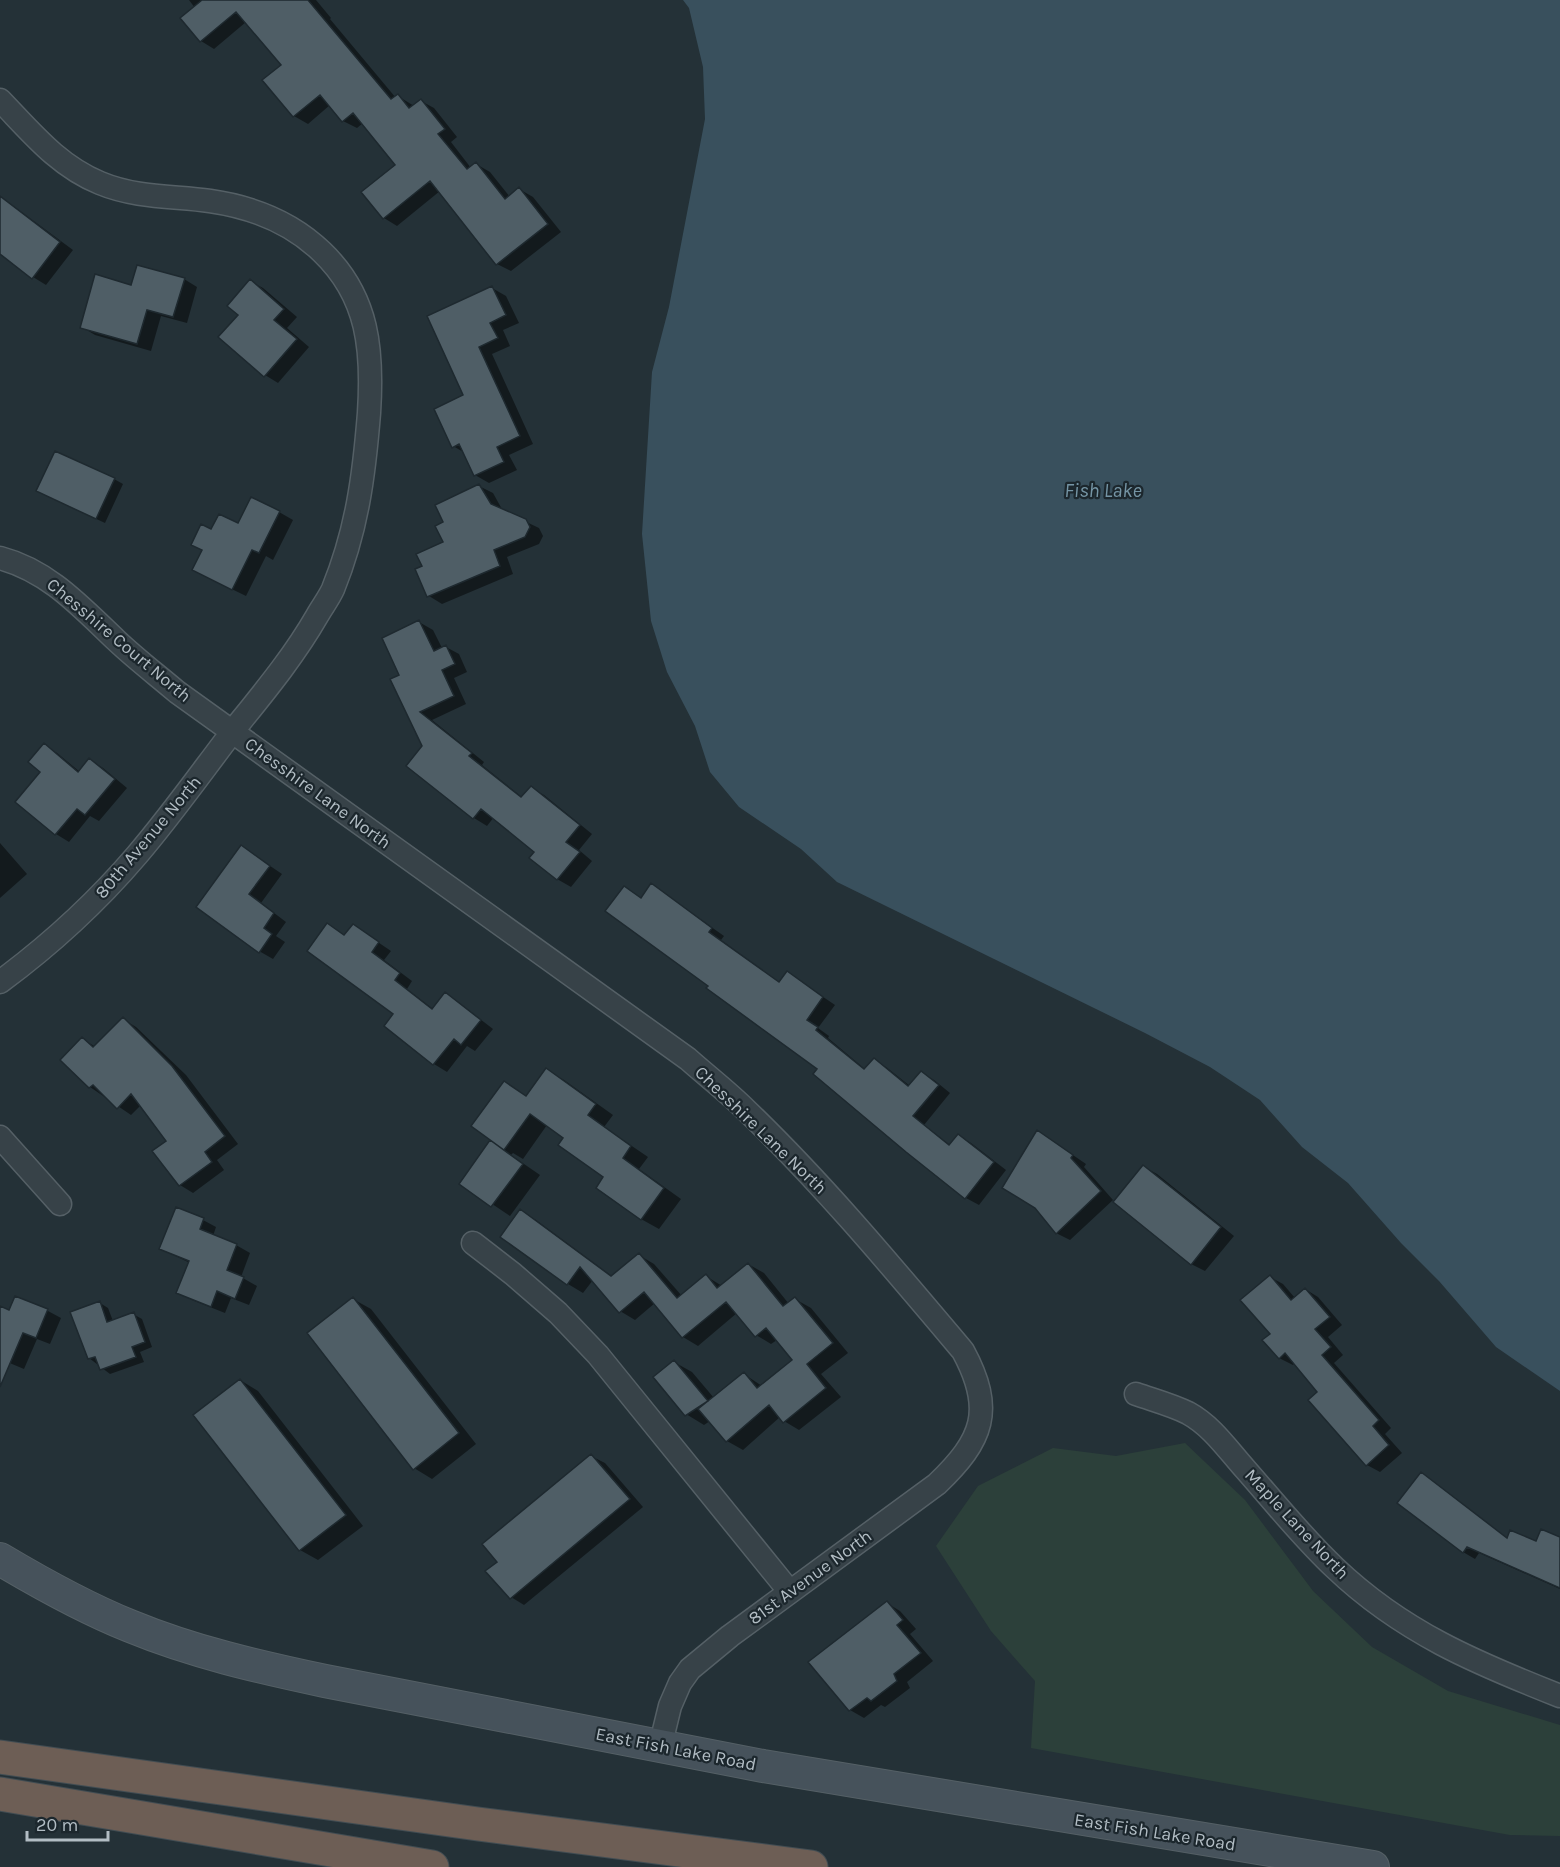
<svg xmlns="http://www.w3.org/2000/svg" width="1560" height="1867" font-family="Karla,sans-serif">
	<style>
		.green { fill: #2c403a }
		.water { fill: #39505d }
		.shadow { fill: #0007 }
		.building { fill: #4f5e66; stroke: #1e292f; stroke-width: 1.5 }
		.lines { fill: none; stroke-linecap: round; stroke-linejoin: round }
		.street-casing { stroke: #556066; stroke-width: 25 }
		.secondary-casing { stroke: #556066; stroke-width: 34 }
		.highway-casing { stroke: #424d53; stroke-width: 35 }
		.street { stroke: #374248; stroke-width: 22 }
		.secondary { stroke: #46525b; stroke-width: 32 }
		.highway { stroke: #6d5e55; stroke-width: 33 }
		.labels { text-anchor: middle; stroke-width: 4.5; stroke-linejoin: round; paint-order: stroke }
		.street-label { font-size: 18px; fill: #b2bdc4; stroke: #1c272d }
		.water-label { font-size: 20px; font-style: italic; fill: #7595a5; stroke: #1c272d }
	</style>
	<rect width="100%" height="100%" fill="#243137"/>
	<path class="green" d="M1185,1443L1245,1500L1313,1591L1372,1647L1448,1691L1560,1725V1836L1510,1835L1031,1748L1035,1681L991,1631L936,1546L978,1486L1053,1448L1116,1456Z"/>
	<path class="water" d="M683,0H1560V1391L1496,1347L1439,1281L1401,1243L1348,1183L1302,1147L1260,1100L1210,1067L1145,1033L837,882L801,849L739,807L710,772L695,726L667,672L651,621L642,534L652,372L669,307L705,119L703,67L689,8Z"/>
	<path class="shadow" d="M189,0H316L331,18L330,19L396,98L398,96L414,106L421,101L434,108L457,137L451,142L471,168L476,164L490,172L510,197L519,189L533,197L561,232L511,271L497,264L440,191L397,226L384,218L397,165L363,123L357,128L343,121L330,105L308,124L294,116L264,80L283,65L246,22L214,49L201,41L182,19L195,8Z
		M0,197L12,205L73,250L46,285L33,277L0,252Z
		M184,279L197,287L187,323L161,316L151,351L95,335L82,327L132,287Z
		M250,281L263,288L297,317L287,328L309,347L278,383L265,375L240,315Z
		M492,288L506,296L519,323L503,330L510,346L492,354L533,444L509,455L517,470L489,483L475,475L465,453L453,446Z
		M114,479L123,484L105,523L47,496Z
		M479,486L493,493L503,511L539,528L543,536L539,544L507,557L513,574L442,604L429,596L424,567L445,543V523Z
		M279,512L293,520L273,560L266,556L246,596L207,577L212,531Z
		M419,622L433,630L442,648L446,647L459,654L467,672L454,678L466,704L432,720L484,762L482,765L523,798L531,788L544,795L592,834L579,850L592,861L571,887L557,879L536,852L494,817L487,826L474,818L424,746L401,676Z
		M44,745L57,753L80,772L90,760L103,768L127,788L99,821L90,816L69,842L56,834L17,802L43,771Z
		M0,843L27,874L0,898Z
		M242,847L282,874L261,903L286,922L276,936L285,942L273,959L259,951L198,907Z
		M652,885L724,936L721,940L780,983L788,973L835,1005L818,1028L829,1036L828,1038L866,1070L874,1060L886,1067L910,1086L921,1072L934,1080L950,1093L924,1125L950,1145L958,1136L971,1143L1006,1170L979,1205L966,1198L815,1074L820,1068L710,986L642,899Z
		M328,925L346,936L354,926L391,951L384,960L412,981L407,989L433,1009L445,994L458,1002L493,1029L475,1051L467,1046L447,1072L434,1064L386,1026L395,1014Z
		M123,1019L136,1027L186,1075L238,1144L217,1160L224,1170L193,1193L180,1185L168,1141L141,1105L131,1115L90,1087L82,1039L96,1047Z
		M546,1070L564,1080L613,1115L604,1127L648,1157L639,1169L681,1199L659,1229L641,1219L605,1177L565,1137L547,1125L523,1159L513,1153L511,1155L540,1175L510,1216L461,1183L501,1146L504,1083L527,1097Z
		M1051,1140L1086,1164L1084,1167L1113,1200L1070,1240L1056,1233Z
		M1144,1167L1157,1174L1234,1236L1205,1271L1191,1264Z
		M521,1211L536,1220L613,1277L639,1255L654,1264L682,1296L706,1276L722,1286L748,1264L764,1273L789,1304L795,1299L811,1308L848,1353L821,1374L841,1397L799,1430L784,1421L780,1417L743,1450L727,1441L710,1421L704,1425L686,1414L674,1362L692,1372L714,1398L744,1374L762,1386L794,1360L777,1340L771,1344L756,1335L737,1313L698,1346L683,1337L655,1303L635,1320L620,1311L593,1280L583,1293L568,1284Z
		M203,1220L216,1227L213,1236L236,1245L250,1253L241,1277L257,1286L249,1305L231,1298L225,1313L192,1300L178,1292L190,1263L161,1249Z
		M1270,1277L1283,1284L1295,1298L1305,1289L1318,1297L1342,1325L1328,1337L1343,1355L1334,1363L1391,1428L1385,1434L1402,1453L1380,1472L1367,1465L1320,1392L1295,1363L1293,1365L1279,1358L1272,1334Z
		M15,1298L48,1311L61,1318L50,1344L37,1339L24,1369L0,1359V1308L10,1312Z
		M353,1299L371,1309L476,1444L432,1479L414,1468Z
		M100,1303L108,1308L113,1321L133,1314L142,1319L152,1347L140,1352L144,1362L110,1374L89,1358Z
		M240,1380L258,1391L363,1526L318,1560L300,1550L195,1415Z
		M591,1456L605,1463L643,1507L524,1605L511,1597L499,1562Z
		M1432,1481L1508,1539L1537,1543L1560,1538V1589L1479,1553L1475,1559L1463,1552Z
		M887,1603L900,1611L916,1629L910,1634L933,1661L907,1682L910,1688L885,1707L881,1705L864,1718L850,1710L810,1662Z"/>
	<path class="building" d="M202,0H308L391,99L398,94L409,108L421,99L445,129L438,134L467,169L476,162L505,199L519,187L548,224L496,265L430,181L383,219L361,192L395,165L353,113L342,122L320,95L293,117L262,80L281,65L236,12L200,42L180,18Z
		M0,196L60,242L32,279L0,254Z
		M137,265L185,278L173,317L147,310L137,344L80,328L95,274L131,285Z
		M250,279L284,309L274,320L297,339L264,377L218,337L238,315L227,306Z
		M492,286L506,315L490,323L498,338L479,347L520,436L497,447L504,462L474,476L459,444L452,448L434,409L463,395L427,316Z
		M55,451L115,478L96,519L36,491Z
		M479,484L491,504L526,519L530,527L525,537L494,550L500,566L427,597L415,569L422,566L416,554L443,542L435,526L443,522L435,505Z
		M251,497L280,511L259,553L252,550L232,590L192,570L202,550L191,545L201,524L211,529L219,514L238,523Z
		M419,620L434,651L446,645L455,664L442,670L454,696L420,712L472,753L469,756L521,797L531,786L580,825L566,842L580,852L557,880L529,858L534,852L481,809L473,819L406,766L422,746L390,679L399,675L382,638Z
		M44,743L78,772L89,758L115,779L85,815L77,809L55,835L15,802L40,772L28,762Z
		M241,845L270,866L249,894L274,913L264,928L272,934L259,953L196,907Z
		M651,883L712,928L709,932L779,982L787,971L823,997L807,1020L818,1027L816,1030L864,1069L874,1058L908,1086L921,1071L939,1085L913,1116L949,1145L958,1134L994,1162L965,1199L906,1152L813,1074L817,1069L706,988L708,986L605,911L624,886L641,898Z
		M327,923L344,935L353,924L379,942L372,952L400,973L395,980L432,1009L445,992L481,1020L461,1045L454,1039L433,1065L384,1026L393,1014L307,951Z
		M123,1017L172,1066L225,1136L205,1152L212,1162L179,1186L152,1151L166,1141L131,1094L117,1109L93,1085L89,1088L60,1060L82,1037L93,1047Z
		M546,1068L596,1104L588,1115L631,1146L623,1158L664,1188L641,1220L596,1188L603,1177L558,1145L563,1138L530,1114L504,1150L471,1126L504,1081L526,1096Z
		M1037,1130L1073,1155L1071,1158L1101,1191L1056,1234L1035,1208L1002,1188Z
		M490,1140L523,1164L491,1207L459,1184Z
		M1143,1165L1221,1227L1191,1265L1113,1202Z
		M176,1207L204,1218L200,1229L237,1244L227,1270L244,1277L235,1299L217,1291L211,1307L176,1293L189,1261L159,1249Z
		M520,1209L611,1276L639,1253L677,1298L706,1274L717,1288L748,1263L783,1306L795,1297L833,1343L807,1364L826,1388L783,1423L769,1405L726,1442L698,1409L744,1372L757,1388L792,1360L766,1328L755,1337L726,1302L682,1338L644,1292L619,1313L580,1267L567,1285L500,1237Z
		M1270,1275L1291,1300L1305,1288L1330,1317L1315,1329L1331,1347L1322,1355L1379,1420L1373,1426L1389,1445L1366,1466L1308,1400L1317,1392L1285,1353L1279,1359L1262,1340L1270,1334L1240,1300Z
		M15,1296L48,1309L36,1338L23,1333L0,1387V1306L9,1310Z
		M353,1297L459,1433L413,1470L307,1333Z
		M100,1301L107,1322L134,1312L145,1342L132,1347L136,1357L100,1370L95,1357L88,1359L70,1312Z
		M674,1360L708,1401L685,1416L653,1377Z
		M240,1379L346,1515L299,1551L193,1415Z
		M591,1454L630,1499L510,1599L485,1571L497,1562L482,1544Z
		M1421,1472L1507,1538L1510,1530L1536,1541L1541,1529L1560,1537V1588L1467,1547L1463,1553L1397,1503Z
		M887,1601L903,1620L897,1625L921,1653L894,1674L897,1681L871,1701L867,1698L849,1711L808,1662Z"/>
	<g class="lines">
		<g class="street-casing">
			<path id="street" d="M0,100C31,132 58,166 100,183C136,198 173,196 210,201C252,207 291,222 322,252C369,297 373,351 369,413C364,476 357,530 333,589C329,598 322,607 317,616C294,656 265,691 236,727C203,770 172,814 137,855C96,903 50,945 0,982
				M0,558C49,571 81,607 117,641C136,659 157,675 177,692L688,1059C707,1076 728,1092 746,1110C824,1185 893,1268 963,1351C995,1410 983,1440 937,1484L730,1636L690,1669L680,1683L670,1706L660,1747
				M0,1137L60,1204
				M473,1243L513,1274L558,1313L598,1355L790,1592
				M1136,1394C1153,1400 1172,1405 1188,1413C1212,1426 1228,1450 1246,1470C1275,1503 1303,1538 1335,1568C1402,1632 1476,1663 1560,1696"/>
		</g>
		<g class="secondary-casing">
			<path id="secondary" d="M0,1559C42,1584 85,1608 130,1626C193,1652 259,1667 325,1681L763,1766L1373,1867"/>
		</g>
		<g class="highway-casing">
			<path id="highway" d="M0,1757L478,1824L811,1867
				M0,1794L432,1867"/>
		</g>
		<use href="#street" class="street"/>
		<use href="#secondary" class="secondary"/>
		<use href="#highway" class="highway"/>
	</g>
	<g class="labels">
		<g class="street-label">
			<text transform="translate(119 640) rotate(40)" y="6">Chesshire Court North</text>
			<text transform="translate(318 793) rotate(36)" y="6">Chesshire Lane North</text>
			<text transform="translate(148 837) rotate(-50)" y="6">80th Avenue North</text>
			<text transform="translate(761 1130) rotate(44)" y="6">Chesshire Lane North</text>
			<text transform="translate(1297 1524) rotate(47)" y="6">Maple Lane North</text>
			<text transform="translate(810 1577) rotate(-36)" y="6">81st Avenue North</text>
			<text transform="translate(676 1749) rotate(11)" y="6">East Fish Lake Road</text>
			<text transform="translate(1155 1832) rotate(9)" y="6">East Fish Lake Road</text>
		</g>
		<g class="water-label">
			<text x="1103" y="497">Fish Lake</text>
		</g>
	</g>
	<path d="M27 1831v9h81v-9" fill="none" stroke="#b2bdc4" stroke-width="3"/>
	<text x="36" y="1831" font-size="18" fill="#b2bdc4" stroke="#1c272d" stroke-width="4.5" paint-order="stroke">20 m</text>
</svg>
